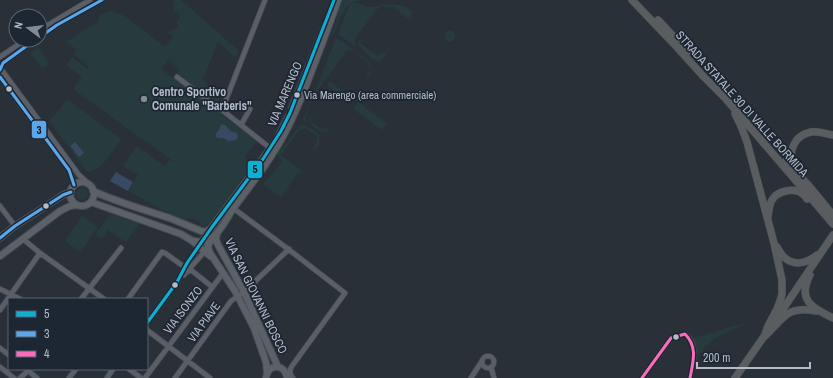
<svg xmlns="http://www.w3.org/2000/svg" width="833" height="378" font-family="'Archivo Narrow',sans-serif">
	<style>
		.green { fill: #273a3e }
		.water { fill: #384963 }
		.lines { fill: none; stroke-linecap: round; stroke-linejoin: round }
		.minor-casing { stroke: #484c53; stroke-width: 6 }
		.major-casing { stroke: #484c55; stroke-width: 8 }
		.highway-casing { stroke: #474c53; stroke-width: 8 }
		.minor { stroke: #5a5e66; stroke-width: 4.5 }
		.major { stroke: #5c6168; stroke-width: 6 }
		.highway { stroke: #5a5d60; stroke-width: 7 }
		.bus-1-casing { stroke: #1d2633; stroke-width: 6 }
		.bus-2-casing { stroke: #1d2633; stroke-width: 6 }
		.bus-3-casing { stroke: #1d2633; stroke-width: 6 }
		.bus-1 { stroke: #0dafd3; stroke-width: 3 }
		.bus-2 { stroke: #5aa8eb; stroke-width: 3 }
		.bus-3 { stroke: #fb6dba; stroke-width: 3 }
		.bus-dot { fill: #b4bcc9; stroke: #1d2633; stroke-width: 1.5 }
		.poi-dot { fill: #848b96; stroke: #1d2633; stroke-width: 1.5 }
		.labels { text-anchor: middle; stroke-width: 3.5; stroke-linejoin: round; paint-order: stroke }
		.bus-label { font-size: 11px; fill: #b4bcc9; stroke: #1d2633; text-anchor: start }
		.poi-label { font-size: 12px; font-weight: bold; fill: #b4bcc9; stroke: #1d2633; text-anchor: start }
		.street-label { font-size: 12px; fill: #b4bcc9; stroke: #1d2633 }
		.line-badge { stroke: #1d2633; stroke-width: 1.5 }
		.pale-badge-label { font-size: 11px; text-anchor: middle; font-weight: bold; fill: #111 }
	</style>
	<rect width="100%" height="100%" fill="#2a3038"/>
	<path class="green" d="M174,0H181L239,51L236,58L218,42L203,79L220,99L218,105L177,72L179,69L168,60L161,69L257,141L245,156L250,169L209,223L205,226L199,225L200,221L189,218L183,221L128,191L138,175L123,166L137,146L164,166L170,160L174,163L178,157L174,162L73,89L82,77L66,65L72,57L88,69L89,67L73,54L76,49L66,42L94,24L97,25C99,14 100,15 111,11L123,15L165,47L173,37L167,32L179,27L176,20L180,19L178,12L175,13L173,5L175,1Z
		M340,0H359L360,1C344,0 339,23 334,34L331,36L337,19L338,6Z
		M354,2C360,2 363,7 369,7C373,7 377,6 381,5C389,4 409,4 413,13L411,16L412,17L410,20L392,6L390,8L384,6L379,7L356,37L355,41V46L338,34L349,6Z
		M444.5 36a5.5 5.5 0 1 1 11 0a5.5 5.5 0 1 1-11 0Z
		M337,38L369,61C371,67 372,73 368,77L366,76L370,70L369,66L367,65L369,63L352,50L350,52L347,50L324,82L320,79L335,40Z
		M361,39L362,40L360,43L378,56L380,54L385,53L389,48H390L382,60L380,61C371,61 370,56 364,50C362,48 359,47 358,43Z
		M38,47L50,64L42,69L30,53Z
		M320,80L323,83C317,91 305,112 306,122L303,120Z
		M330,81L352,98L349,102L327,86Z
		M67,99L121,139C112,152 104,169 87,172L49,121L61,108V107Z
		M358,102L387,124L382,130L353,109Z
		M309,117L311,119L310,121L323,130L324,128L329,129L333,123H334L328,131C326,132 324,133 322,132C319,132 309,123 309,121C308,120 309,118 309,117Z
		M301,124C305,125 317,131 319,135C319,136 320,142 320,142L315,151L313,149L317,141L316,140L318,137L305,128L302,130L301,129L299,130L281,155L304,172L302,174L299,172L281,197L263,184L283,161L278,157V153Z
		M76 194a6 6 0 1 1 12 0a6 6 0 1 1-12 0Z
		M110,214L140,224L126,242L108,230L102,239L95,235Z
		M82,216L98,227L80,252L65,241Z
		M748,322C726,335 710,335 697,360H695L690,335H692L693,338Z"/>
	<path class="water" d="M222,124L226,126L230,131L237,133L238,137L236,140L228,141L224,138H219L216,137V133L219,130L220,127Z
		M75,142L84,153L79,157L71,147V145Z
		M116,172L133,182L128,191L110,181Z"/>
	<g class="lines">
		<g class="minor-casing">
			<path id="minor" d="M40,30L78,7L90,0
				M40,37L57,25L102,0
				M0,57L25,40
				M2,64L35,40
				M1,69L79,175L90,185
				M0,77L69,170L73,180L74,185
				M177,77L219,109L222,110L270,148
				M222,110L265,0
				M241,125L250,109
				M0,206L15,226
				M233,208L288,249L345,293L292,366C289,370 289,374 293,378
				M23,239L40,253L104,299
				M187,272L191,270L211,286L214,285
				M184,275L205,251L216,236
				M0,289L20,299
				M81,299L121,248
				M128,299L162,252L165,253L183,266H185L186,265
				M0,310L40,253
				M147,323L177,282L187,263L199,246
				M147,330L210,378
				M0,348L9,355
				M482 362a6 6 0 1 1 12 0a6 6 0 1 1-12 0Z
				M0,367L14,378
				M491,367L494,378
				M26,369L37,378
				M129,369L141,378
				M20,378L29,370
				M69,378L76,369
				M107,378L113,369
				M145,378L223,273
				M175,378L231,301L244,292L289,249
				M471,378L482,361
				M642,378L671,338L685,334C699,344 693,363 690,378"/>
		</g>
		<g class="major-casing">
			<path id="major" d="M292,108L324,28
				M70 194a12 12 0 1 1 24 0a12 12 0 1 1-24 0Z
				M93,191C119,203 146,210 172,219C182,223 191,227 201,231L206,232L211,228
				M91,202L181,234L191,240L210,256
				M217,234L216,239L218,245L244,292L278,367
				M0,238L15,226L63,195L71,192
				M208,238V247L210,253L235,291L254,328L266,362L267,372
				M191,240C215,249 224,221 235,206C253,182 272,158 286,131C294,116 300,101 306,86C317,57 328,29 338,0
				M199,246L212,227L276,141L288,117
				M0,256L60,211L70,206L77,205
				M266,378C268,363 285,363 287,378"/>
		</g>
		<g class="highway-casing">
			<path id="highway" d="M632,0L675,45L703,76L725,98L833,224
				M658,20L688,52
				M735,114L741,126L747,142L774,243L782,280V294L780,301L777,309L768,326L764,337
				M786,161L810,187L833,215
				M794,167C787,153 794,135 811,132C818,131 826,134 833,135
				M768,216C769,211 769,205 772,200C777,191 794,187 803,194C804,195 806,197 807,199
				M777,247C778,249 780,252 782,255C792,267 806,264 817,255
				M810,275C797,300 812,308 833,318
				M777,318L833,235
				M765,336C785,317 786,306 816,311
				M735,378L765,335"/>
		</g>
		<use href="#minor" class="minor"/>
		<use href="#major" class="major"/>
		<use href="#highway" class="highway"/>
		<g class="bus-1-casing">
			<path id="bus-1" d="M147,323L177,282L187,263L212,227L263,159L281,131L290,113L334,0"/>
		</g>
		<g class="bus-2-casing">
			<path id="bus-2" d="M40,37L57,25L102,0
				M0,70L3,63L35,40
				M0,77L69,170L74,185
				M0,238L15,226L63,195L71,192"/>
		</g>
		<g class="bus-3-casing">
			<path id="bus-3" d="M642,378L671,338L685,334C698,347 693,362 690,378"/>
		</g>
		<use href="#bus-1" class="bus-1"/>
		<use href="#bus-2" class="bus-2"/>
		<use href="#bus-3" class="bus-3"/>
	</g>
	<g class="bus-dot">
		<circle cx="9" cy="89" r="3.5"/>
		<circle cx="297" cy="95" r="3.5"/>
		<circle cx="46" cy="206" r="3.5"/>
		<circle cx="175" cy="285" r="3.5"/>
		<circle cx="676" cy="337" r="3.5"/>
	</g>
	<circle class="poi-dot" cx="144" cy="99" r="4"/>
	<g class="labels">
		<g class="bus-label">
			<text x="304" y="99">Via Marengo (area commerciale)</text>
		</g>
		<g class="poi-label">
			<text x="152" y="96">Centro Sportivo<tspan x="152" dy="14">Comunale "Barberis"</tspan></text>
		</g>
		<g class="street-label">
			<text transform="translate(285 94) rotate(-67)" y="4">VIA MARENGO</text>
			<text transform="translate(742 104) rotate(48)" y="4">STRADA STATALE 30 DI VALLE BORMIDA</text>
			<text transform="translate(256 296) rotate(64)" y="4">VIA SAN GIOVANNI BOSCO</text>
			<text transform="translate(183 310) rotate(-53)" y="4">VIA ISONZO</text>
			<text transform="translate(204 322) rotate(-54)" y="4">VIA PIAVE</text>
		</g>
	</g>
	<g class="line-badge">
		<rect x="31" y="120" width="16" height="19" rx="4" fill="#5aa8eb"/>
		<rect x="247" y="160" width="16" height="19" rx="4" fill="#0dafd3"/>
	</g>
	<g class="pale-badge-label">
		<text x="39" y="134">3</text>
		<text x="255" y="173">5</text>
	</g>
	<rect x="8" y="298" width="140" height="72" fill="#1d2633" stroke="#59626f"/>
	<rect x="16" y="311" width="20" height="6" fill="#0dafd3" stroke="#59626f"/>
	<text x="44" y="318" font-size="12" fill="#b4bcc9">5</text>
	<rect x="16" y="331" width="20" height="6" fill="#5aa8eb" stroke="#59626f"/>
	<text x="44" y="338" font-size="12" fill="#b4bcc9">3</text>
	<rect x="16" y="351" width="20" height="6" fill="#fb6dba" stroke="#59626f"/>
	<text x="44" y="358" font-size="12" fill="#b4bcc9">4</text>
	<g transform="translate(28 28) rotate(285)"><circle r="19" fill="#1d2633" stroke="#59626f"/>
	<path d="M0-3L7 15L0 10L-7 15Z" fill="#848b96"/>
	<text y="-6" font-size="11" font-weight="bold" text-anchor="middle" fill="#b4bcc9">N</text>
	</g>
	<path d="M697 362v6h113v-6" fill="none" stroke="#b4bcc9" stroke-width="2"/>
	<text x="703" y="362" font-size="12" fill="#b4bcc9" stroke="#1d2633" stroke-width="3" paint-order="stroke">200 m</text>
</svg>
